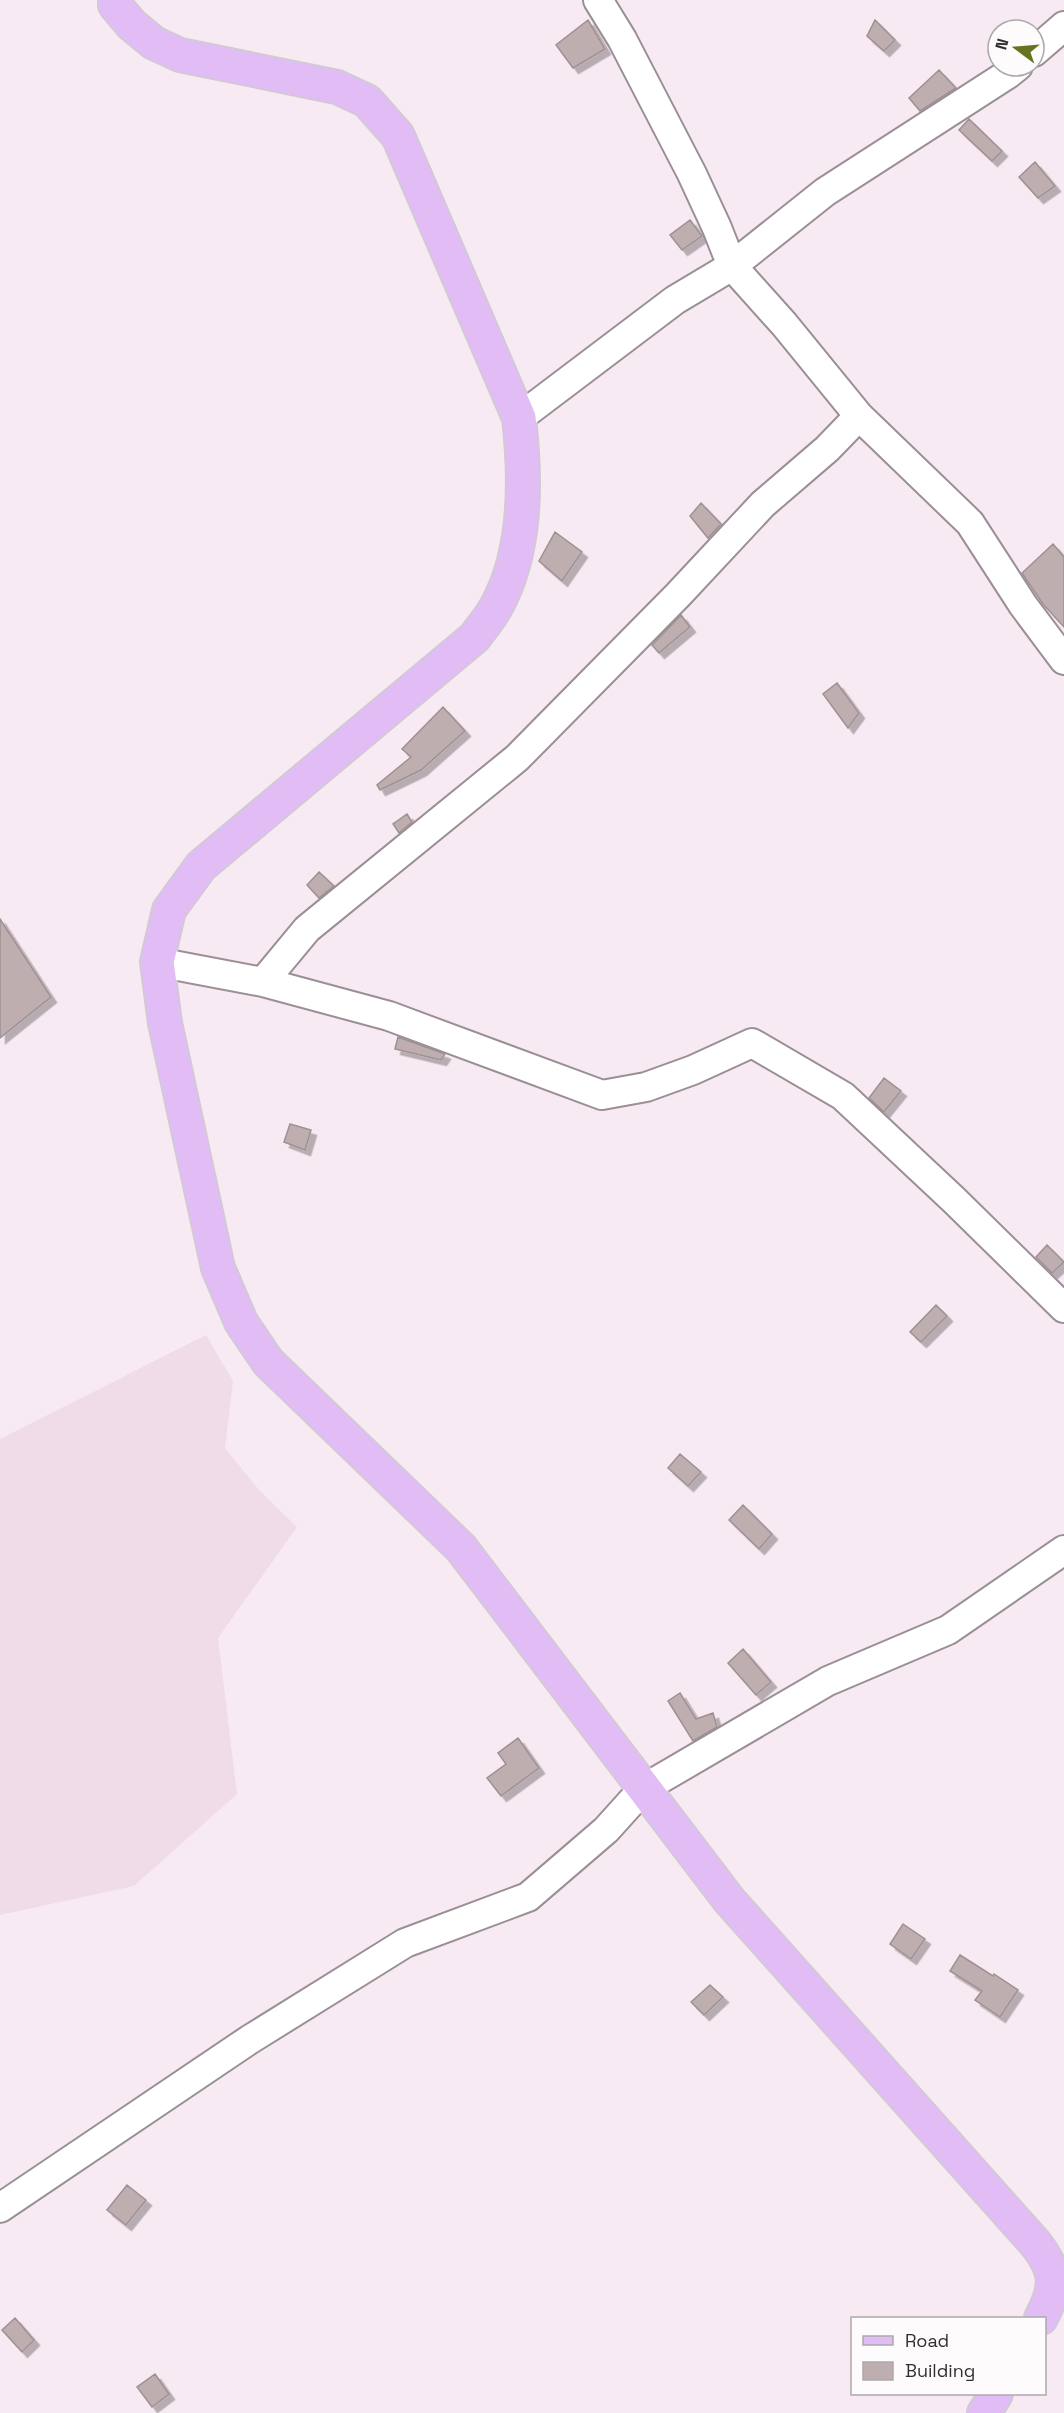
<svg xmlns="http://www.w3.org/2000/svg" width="1064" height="2413" font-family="'Space Grotesk',sans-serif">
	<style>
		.built { fill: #f0dce8 }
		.building { fill: #beaeb0; stroke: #9f9092; stroke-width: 1.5; filter: url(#shadow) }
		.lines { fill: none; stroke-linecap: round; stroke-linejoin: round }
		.minor-casing { stroke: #9b8f96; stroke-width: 32 }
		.major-casing { stroke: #cecdce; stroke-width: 36 }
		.minor { stroke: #fff; stroke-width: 28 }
		.major { stroke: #e1bcf5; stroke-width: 33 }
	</style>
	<defs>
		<filter id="shadow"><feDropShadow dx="5.5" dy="5.5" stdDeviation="0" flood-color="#0004"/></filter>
	</defs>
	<rect width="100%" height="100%" fill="#f8eaf2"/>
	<path class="built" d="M206,1335L233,1381L225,1448L259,1490L297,1527L218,1638L237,1794L134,1886L0,1915V1439Z"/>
	<path class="building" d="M588,20L605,49L573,68L556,45Z
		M875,20L895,40L884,51L867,36Z
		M939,70L956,88L920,111L909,98Z
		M969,119L1002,151L992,161L959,130Z
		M1035,162L1055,186L1038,198L1019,177Z
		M690,220L702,236L682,250L670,235Z
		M701,503L721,524L708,538L690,516Z
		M555,532L582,552L562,581L539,561Z
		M1053,544L1064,557V627L1043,604L1022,573Z
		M681,615L690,627L659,653L652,645Z
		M837,683L859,713L848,728L823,694Z
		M443,707L465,731L421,770L380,790L377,785L411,757L402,749Z
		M407,814L412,822L399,833L393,824Z
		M319,872L334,886L319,898L307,885Z
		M0,919L51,997L0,1038Z
		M398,1037L445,1054L441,1060L395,1049Z
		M884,1078L901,1091L884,1112L869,1098Z
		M290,1124L311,1130L305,1150L284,1142Z
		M1047,1245L1064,1262L1052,1273L1036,1257Z
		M936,1305L947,1316L921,1342L910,1332Z
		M680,1454L701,1472L688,1486L668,1468Z
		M743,1505L772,1534L759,1549L729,1520Z
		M743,1649L771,1682L756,1695L728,1663Z
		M680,1693L696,1719L713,1713L717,1727L693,1741L668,1701Z
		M518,1738L539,1768L501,1796L487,1778L506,1764L498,1753Z
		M903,1924L925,1939L911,1959L890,1944Z
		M960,1955L993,1976L994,1974L1018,1990L1000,2017L975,2000L982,1991L950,1971Z
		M710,1985L723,1997L704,2015L691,2002Z
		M127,2185L146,2200L126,2225L107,2210Z
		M15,2318L34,2340L22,2352L2,2330Z
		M155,2374L169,2394L152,2407L137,2387Z"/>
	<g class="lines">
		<g class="minor-casing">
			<path id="minor" d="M598,0L622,39L692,174L717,228L732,266L784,324L859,416L970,523L1023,605L1064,660
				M1034,52L1064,26
				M519,418L675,300L732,266L825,192L1008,74L1018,66
				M157,962L263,982L389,1016L602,1095L646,1087L693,1070L752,1043L843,1096L954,1200L1064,1308
				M263,982L307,929L517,758L678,595L763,504L827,449L859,416
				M0,2208L249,2040L405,1943L528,1897L606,1830L643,1789L828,1681L948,1630L1064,1550"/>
		</g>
		<g class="major-casing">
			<path id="major" d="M115,0V5L132,25L154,43L180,55L337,87L367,101L398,136L519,418C526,479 527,552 496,607C490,618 482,627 475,637L201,866L169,910L157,962L165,1023L218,1268L241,1322L268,1362L461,1548L729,1900L1035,2243C1057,2271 1058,2286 1041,2318
				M984,2413L996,2394"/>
		</g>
		<use href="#minor" class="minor"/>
		<use href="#major" class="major"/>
	</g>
	<rect x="851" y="2317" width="195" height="78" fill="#fefbfd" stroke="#aca9ab" stroke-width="1.5"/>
	<rect x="863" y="2336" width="30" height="9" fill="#e1bcf5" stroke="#aca9ab" stroke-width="1.5"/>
	<text x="905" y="2347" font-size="18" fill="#322d31">Road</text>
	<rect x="863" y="2362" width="30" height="18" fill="#beaeb0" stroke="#aca9ab" stroke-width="1.5"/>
	<text x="905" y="2377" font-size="18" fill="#322d31">Building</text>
	<g transform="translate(1016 48) rotate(286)"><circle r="28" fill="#fefbfd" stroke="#aca9ab" stroke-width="1.5"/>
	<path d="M0-4.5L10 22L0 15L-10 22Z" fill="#647421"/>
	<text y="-9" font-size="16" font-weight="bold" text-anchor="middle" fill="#322d31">N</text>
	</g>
</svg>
